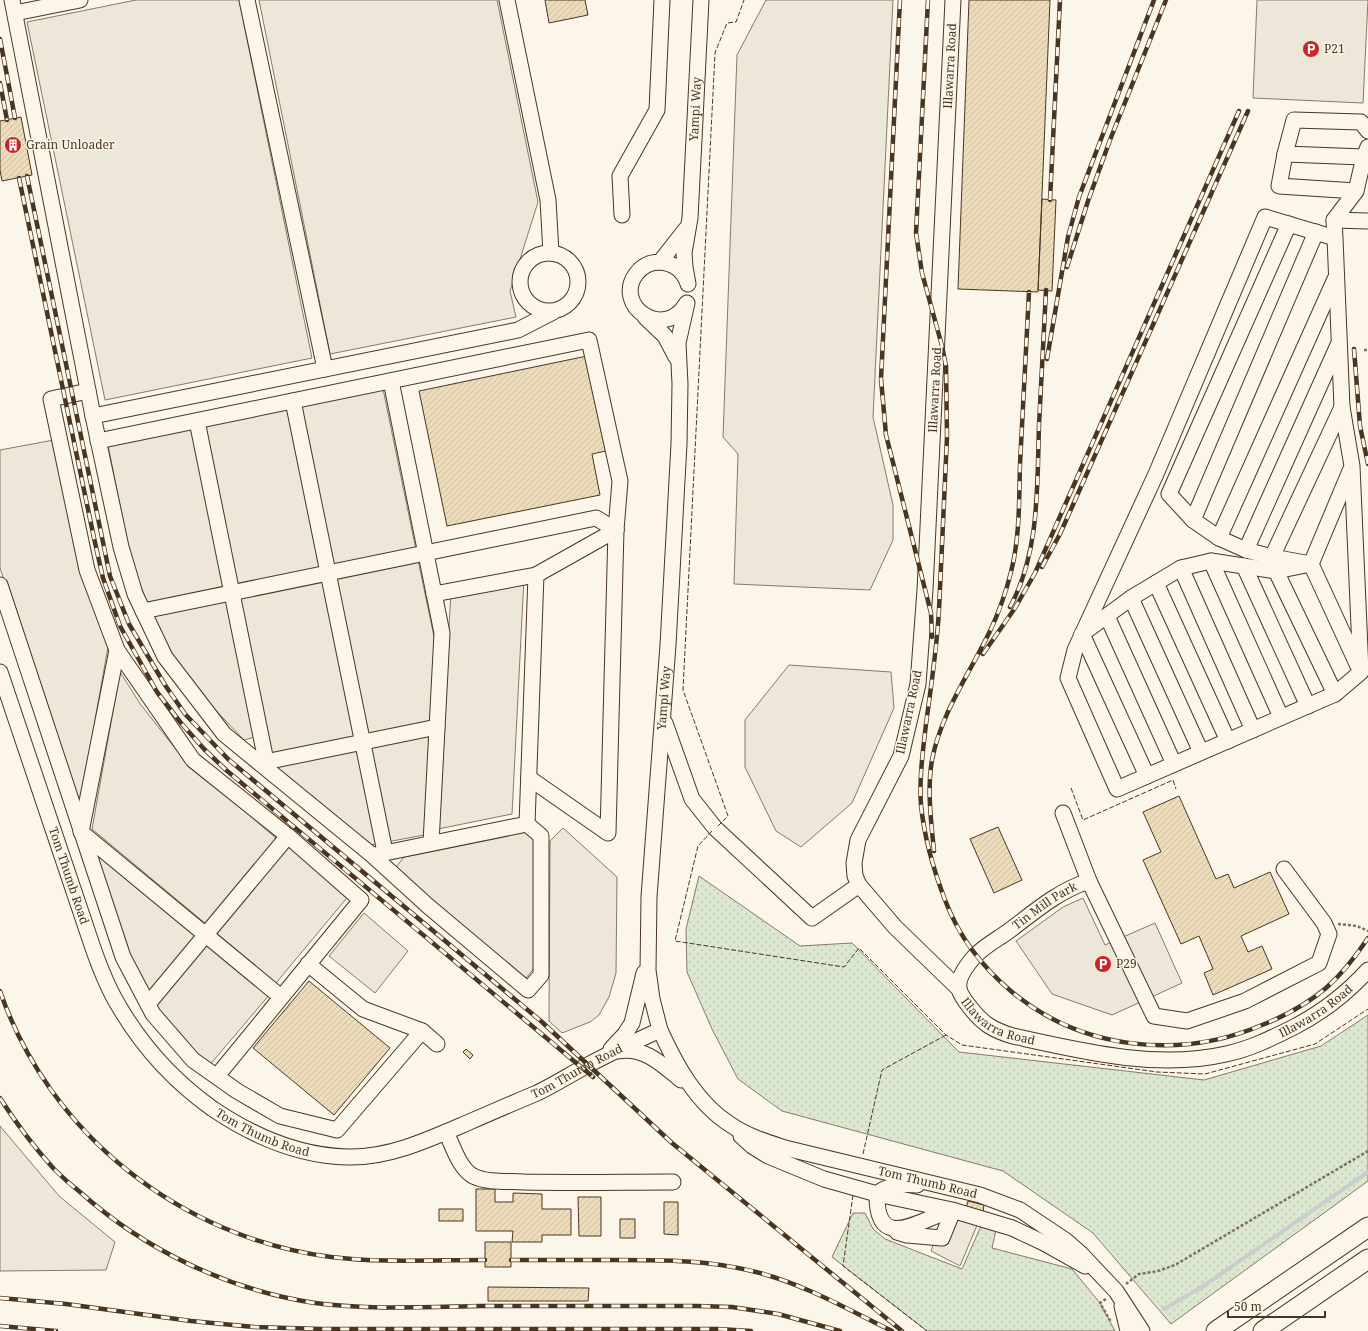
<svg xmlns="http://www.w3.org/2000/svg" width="1368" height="1331" font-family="'Noto Serif',serif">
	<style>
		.grass { fill: url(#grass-dots); stroke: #887966 }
		.parking { fill: #ede7d9; stroke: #887966 }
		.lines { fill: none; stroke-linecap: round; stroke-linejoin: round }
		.stream { stroke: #c9cecd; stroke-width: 4 }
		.building { fill: url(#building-hatch); stroke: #4a3520 }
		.minor-casing { stroke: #4a3520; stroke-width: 17 }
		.major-casing { stroke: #4a3520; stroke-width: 21 }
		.path { stroke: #7f6f5c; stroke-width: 2.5; stroke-dasharray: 3 2; stroke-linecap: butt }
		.minor { stroke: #fbf6e9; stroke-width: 15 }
		.major { stroke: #fbf6e9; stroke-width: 19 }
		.rail-casing { stroke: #4a3520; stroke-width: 4.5 }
		.rail { stroke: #fbf6e9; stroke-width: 3; stroke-dasharray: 9; stroke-linecap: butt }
		.fence { stroke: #4a3520; stroke-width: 1; stroke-dasharray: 5 2; stroke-linecap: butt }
		.labels { text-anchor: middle; stroke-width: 3; stroke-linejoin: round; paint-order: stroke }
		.poi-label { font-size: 12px; fill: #4a3520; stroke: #fbf6e9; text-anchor: start }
		.street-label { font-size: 12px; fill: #4a3520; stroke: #fbf6e9 }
	</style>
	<defs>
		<pattern id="grass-dots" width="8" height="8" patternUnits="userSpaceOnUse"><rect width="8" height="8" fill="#dce7d0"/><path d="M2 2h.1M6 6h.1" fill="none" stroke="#bec7b2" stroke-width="1.8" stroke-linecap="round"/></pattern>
		<pattern id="building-hatch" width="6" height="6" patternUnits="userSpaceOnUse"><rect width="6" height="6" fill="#ecdcbc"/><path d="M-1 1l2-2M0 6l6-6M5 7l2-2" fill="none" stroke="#ccbda1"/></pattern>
	</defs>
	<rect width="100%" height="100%" fill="#fbf6e9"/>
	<path class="grass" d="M699,876L800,946L852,943L959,1052L1204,1080L1321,1046L1368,1015V1181L1171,1324L1093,1233L1003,1171L782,1111L738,1079L712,1029L687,972L686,929Z
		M853,1213H865L873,1229L885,1239L962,1269L981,1226L996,1230L992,1248L1072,1269L1100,1303L1115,1331H927L832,1257Z"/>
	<path class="parking" d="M136,0H239L312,358L105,400L27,22Z
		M259,0H497L538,202L510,291L516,317L330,354Z
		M766,0H893L873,417L893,505V540L870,590L734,584L738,454L723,437L737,55Z
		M1257,0H1368L1363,103L1253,98Z
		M383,389L416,550L334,567L301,406Z
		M287,409L320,570L238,586L205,426Z
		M191,428L225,589L148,605L129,555L127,541L108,445Z
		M54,440L108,647L80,805L0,568V450Z
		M418,560L436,646L431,721L368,734L336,577Z
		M524,578L512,814L438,829L451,591Z
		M323,580L355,737L272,754L240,597Z
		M226,599L255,737L244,740L204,698L173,655L152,614Z
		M789,665L891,672L894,708L852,803L801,847L776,831L745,767V720Z
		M120,672L141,705L182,757L277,839L206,924L92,829Z
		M432,735L424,835L387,842L368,747Z
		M359,748L378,844L369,845L273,765Z
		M563,828L617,877L616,973L609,997L599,1015L590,1022L562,1033L549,1021L550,841Z
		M525,832L537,841L536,966L525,979L393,871L404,857Z
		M291,843L351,893L276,983L216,933Z
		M91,847L198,936L148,995L135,973Z
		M1083,898L1105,945L1155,923L1182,983L1112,1015L1052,994L1016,941L1063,907Z
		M364,913L408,951L375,993L329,956Z
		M207,943L270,994L208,1067L156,1006Z
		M0,1126L59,1196L115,1242L106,1270L0,1271Z
		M952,1215L978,1223L960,1266L931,1251L936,1237Z"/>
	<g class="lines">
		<path class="stream" d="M1164,1309L1202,1287L1368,1172"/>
	</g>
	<path class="building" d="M545,0H585L588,15L549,23Z
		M969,0H1050L1038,292L958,289Z
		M21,117L32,175L2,181L0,170V121Z
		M1042,199L1056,200L1052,291L1038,290Z
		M587,356L606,451L592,454L600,495L447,526L419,391Z
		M1179,796L1216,879L1228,874L1234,888L1270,872L1289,914L1241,936L1248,952L1262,946L1272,969L1213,995L1204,973L1213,969L1199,936L1181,944L1143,860L1161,852L1143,812Z
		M998,827L1022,880L994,893L970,839Z
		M309,981L390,1048L334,1115L253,1048Z
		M466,1049L473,1055L470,1059L463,1052Z
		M476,1189H495V1202H513V1193L542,1194V1209H571V1235H542V1242H512L513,1231H476Z
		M578,1197H601V1236H579Z
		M968,1201L984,1205L983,1212L966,1208Z
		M664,1202H678V1235L664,1234Z
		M439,1209H463V1221H439Z
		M620,1219H635V1238H620Z
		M485,1242H511V1267H485Z
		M488,1287L589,1288L588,1301H488Z"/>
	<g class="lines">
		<g class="minor-casing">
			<g id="minor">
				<path d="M12,0L93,416L121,547L135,594L165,657L224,734L372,855L428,906L528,990L541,975V836L527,824"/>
				<path d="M247,0L325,369"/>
				<path d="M507,0L548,200L551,253"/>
				<path id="s1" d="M953,0L925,590L918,684L901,756L858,840L854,863L855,876L859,885L895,927L959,989C961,996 965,1001 969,1006C982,1023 992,1030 1013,1036C1081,1051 1157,1070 1226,1054C1250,1049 1272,1038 1294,1027C1321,1013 1347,993 1368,970"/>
				<path d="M15,13L80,0"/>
				<path d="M1368,131L1361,122L1294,120L1285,154L1364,157L1368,147"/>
				<path d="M1285,154L1279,186L1356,191L1364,157"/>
				<path d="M622,215L620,176L657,110L662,0"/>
				<path d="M1334,220L1368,221"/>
				<path d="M686,229L660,262C650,262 642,266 636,274C613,306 664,341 686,304"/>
				<path d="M1335,238L1265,217L1156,474L1075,650L1068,678L1117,789L1335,694L1361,672L1352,466L1342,407L1335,238L1334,220L1356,191"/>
				<circle cx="549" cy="282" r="29"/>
				<path d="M660,262C672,263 682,269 687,281"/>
				<path id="s2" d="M688,284L685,267L684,253L690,218L701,0"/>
				<path d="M645,317L665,336L676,357"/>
				<path d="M391,381L442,633L431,843"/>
				<path d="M88,391L51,399L87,570L117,650L193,760L288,836L361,900L217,1076"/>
				<path d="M293,401L385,852"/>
				<path d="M1342,407L1272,557L1311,564L1350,471"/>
				<path d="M93,416L518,330L553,312"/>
				<path d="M197,421L266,761"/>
				<path d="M98,441L589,340L620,481L616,530L608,833L529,778"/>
				<path d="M1193,520L1169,494L1289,224"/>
				<path d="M1219,538L1193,520L1316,232"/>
				<path d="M1246,550L1219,538L1335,279"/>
				<path d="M1272,557L1246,550L1338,345"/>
				<path d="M1211,561L1281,717"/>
				<path d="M1244,566L1308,706"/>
				<path d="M1181,568L1253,730"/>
				<path d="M1276,571L1335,694"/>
				<path d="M1156,583L1228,741"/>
				<path d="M0,585L123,957L153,1014L193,1060L237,1091L280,1116L337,1130L422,1031"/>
				<path d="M434,594L536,575L616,530"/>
				<path d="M1131,598L1201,752"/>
				<path d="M143,611L596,518L616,530"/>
				<path d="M1107,616L1174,764"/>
				<path d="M117,650L81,832L281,997"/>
				<path id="s3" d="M0,672L93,948C100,968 108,989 120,1008C143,1047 175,1082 213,1109C253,1136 298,1156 348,1157C389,1158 430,1139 467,1123C490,1113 513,1103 537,1093C554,1085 571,1074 588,1065C612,1052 636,1041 660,1030C676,1065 697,1104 731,1125C747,1136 767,1142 785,1148L980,1195L1020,1210L1065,1240L1081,1254L1116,1291L1142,1331"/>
				<path d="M665,723L692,799L715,828L812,918L859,885"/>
				<path d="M260,763L437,727"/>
				<path d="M1147,776L1082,634L1131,598L1181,568L1211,561L1276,571L1311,564L1358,666"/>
				<path d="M527,824L536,575"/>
				<path d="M375,855L527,824"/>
				<path d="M1089,881L1154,1016L1187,1021L1245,1001L1319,963L1329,934L1324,923L1284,869"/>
				<path d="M308,964L363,1009L422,1031L437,1044"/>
				<path id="s4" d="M959,989C957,978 967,965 974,957C983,947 996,940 1006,933C1032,914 1057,891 1089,881L1063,813"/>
				<path d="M148,1004L288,836"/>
				<path id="s5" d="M660,1030L652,999L648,970L649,897L668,645L679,444L680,384L678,343L687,303"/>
				<path d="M611,1049L625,1034L632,1023L644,973"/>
				<path d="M618,1051C644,1046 663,1065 681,1080"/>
				<path d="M446,1132C453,1146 459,1168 473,1176C487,1183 508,1181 524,1182C574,1183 623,1182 673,1182"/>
				<path d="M741,1136L752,1146L768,1156L824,1179L877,1194L952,1210L1012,1228L1044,1243L1085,1266"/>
				<path d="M917,1185C904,1184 887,1184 877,1194C876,1255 921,1218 951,1211"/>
				<path d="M897,1232L907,1235L942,1238L953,1211"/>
				<path d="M1122,1306L1128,1331"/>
			</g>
		</g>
		<g class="major-casing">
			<path id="major" d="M1216,1331L1368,1227
				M1263,1331L1368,1259"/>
		</g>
		<path class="path" d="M1364,350H1368
			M1338,924L1357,926L1368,931
			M1126,1284L1139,1274L1158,1271L1175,1265L1368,1151
			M1106,1299L1100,1303L1111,1322"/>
		<use href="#minor" class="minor"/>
		<use href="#major" class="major"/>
		<g class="rail-casing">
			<path id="rail" d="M900,0L881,379L886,435L931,613L932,637
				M928,0L916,233L922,273L942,346L946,366L947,437L939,610C937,648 931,686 926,724C923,751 919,778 921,805C924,836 934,871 945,900C959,937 982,967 1012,992C1082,1050 1180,1060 1262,1025C1285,1016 1307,1004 1326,988C1342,974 1356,956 1368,938
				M0,39L15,118
				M0,83L7,120
				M27,176L110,576L129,624L165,685L185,714L228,759L542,1022L672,1143L902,1331
				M19,178L94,538L103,578L120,626L157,692L181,723L204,749L226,770L593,1077
				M1050,200L1060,0
				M1067,267L1088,201L1110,140L1166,0
				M1354,349L1360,426L1368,464
				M1047,359L1068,237L1079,197L1154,0
				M1042,567L1060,534L1248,111
				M1010,607C1040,552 1037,486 1039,425C1041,380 1044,335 1046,290
				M983,654L1015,608L1035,573L1239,111
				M934,851C931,821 927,789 932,760C941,713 970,673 990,631C999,612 1006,592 1011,572C1020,537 1019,499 1020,464C1023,406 1026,349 1029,292
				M0,991C49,1134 181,1238 331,1257C380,1263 435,1260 485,1260
				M0,1098C16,1123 34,1147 54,1169C62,1177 71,1185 80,1192C145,1250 228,1290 315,1303C369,1310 426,1307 481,1306C553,1306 625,1306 697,1306L732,1307L778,1314L840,1331
				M511,1260C546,1260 582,1260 617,1260C665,1260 709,1260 756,1272C804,1284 847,1309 892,1331
				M0,1298L66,1304L191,1321L254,1327L322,1329H718L751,1331
				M0,1326L56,1331"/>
		</g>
		<use href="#rail" class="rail"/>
		<path class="fence" d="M1071,788L1083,820L1173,780L1176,789
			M718,826L728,816L683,690L715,53L727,23L736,22L744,0
			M712,831L698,846L675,941L844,967L859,948L946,1035L962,1045L1157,1072L1205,1074L1315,1044L1368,1009
			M863,1154L882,1070L946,1035
			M853,1195L843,1266L927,1331"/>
	</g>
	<defs>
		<g id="parking-disc" transform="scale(0.9)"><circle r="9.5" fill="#c62828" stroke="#fbf6e9"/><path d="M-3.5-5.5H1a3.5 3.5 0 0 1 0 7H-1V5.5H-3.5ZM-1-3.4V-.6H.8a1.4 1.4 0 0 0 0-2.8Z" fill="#fff"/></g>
		<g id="building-disc" transform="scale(0.9)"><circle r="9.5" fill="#c62828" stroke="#fbf6e9"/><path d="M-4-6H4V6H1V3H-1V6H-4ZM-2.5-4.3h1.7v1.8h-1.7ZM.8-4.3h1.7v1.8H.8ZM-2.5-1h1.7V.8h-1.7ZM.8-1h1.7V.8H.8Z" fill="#fff"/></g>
	</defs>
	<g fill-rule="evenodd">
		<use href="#parking-disc" x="1311" y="49"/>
		<use href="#building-disc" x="13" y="145"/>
		<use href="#parking-disc" x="1103" y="964"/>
	</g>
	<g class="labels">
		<g class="poi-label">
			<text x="1324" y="53">P21</text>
			<text x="26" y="149">Grain Unloader</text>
			<text x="1116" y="968">P29</text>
		</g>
		<g class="street-label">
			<text transform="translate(950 66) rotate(-87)" y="4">Illawarra Road</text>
			<text dy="4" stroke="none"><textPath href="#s2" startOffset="176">Yampi Way</textPath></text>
			<text transform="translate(935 390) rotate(-87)" y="4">Illawarra Road</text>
			<text dy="4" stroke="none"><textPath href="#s5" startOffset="334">Yampi Way</textPath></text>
			<text transform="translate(909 712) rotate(-78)" y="4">Illawarra Road</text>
			<text dy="4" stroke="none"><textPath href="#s3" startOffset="215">Tom Thumb Road</textPath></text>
			<text dy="4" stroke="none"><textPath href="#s4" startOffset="124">Tin Mill Park</textPath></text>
			<text dy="4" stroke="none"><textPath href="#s1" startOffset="1434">Illawarra Road</textPath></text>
			<text dy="4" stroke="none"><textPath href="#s1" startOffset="1098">Illawarra Road</textPath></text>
			<text dy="4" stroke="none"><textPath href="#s3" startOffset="887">Tom Thumb Road</textPath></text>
			<text dy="4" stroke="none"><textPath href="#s3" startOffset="551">Tom Thumb Road</textPath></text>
			<text dy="4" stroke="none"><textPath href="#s3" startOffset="1306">Tom Thumb Road</textPath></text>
		</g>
	</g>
	<path d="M1228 1311v6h97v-6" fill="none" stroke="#4a3520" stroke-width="2"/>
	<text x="1234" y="1311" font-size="12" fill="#4a3520" stroke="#fbf6e9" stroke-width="3" paint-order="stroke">50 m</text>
</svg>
